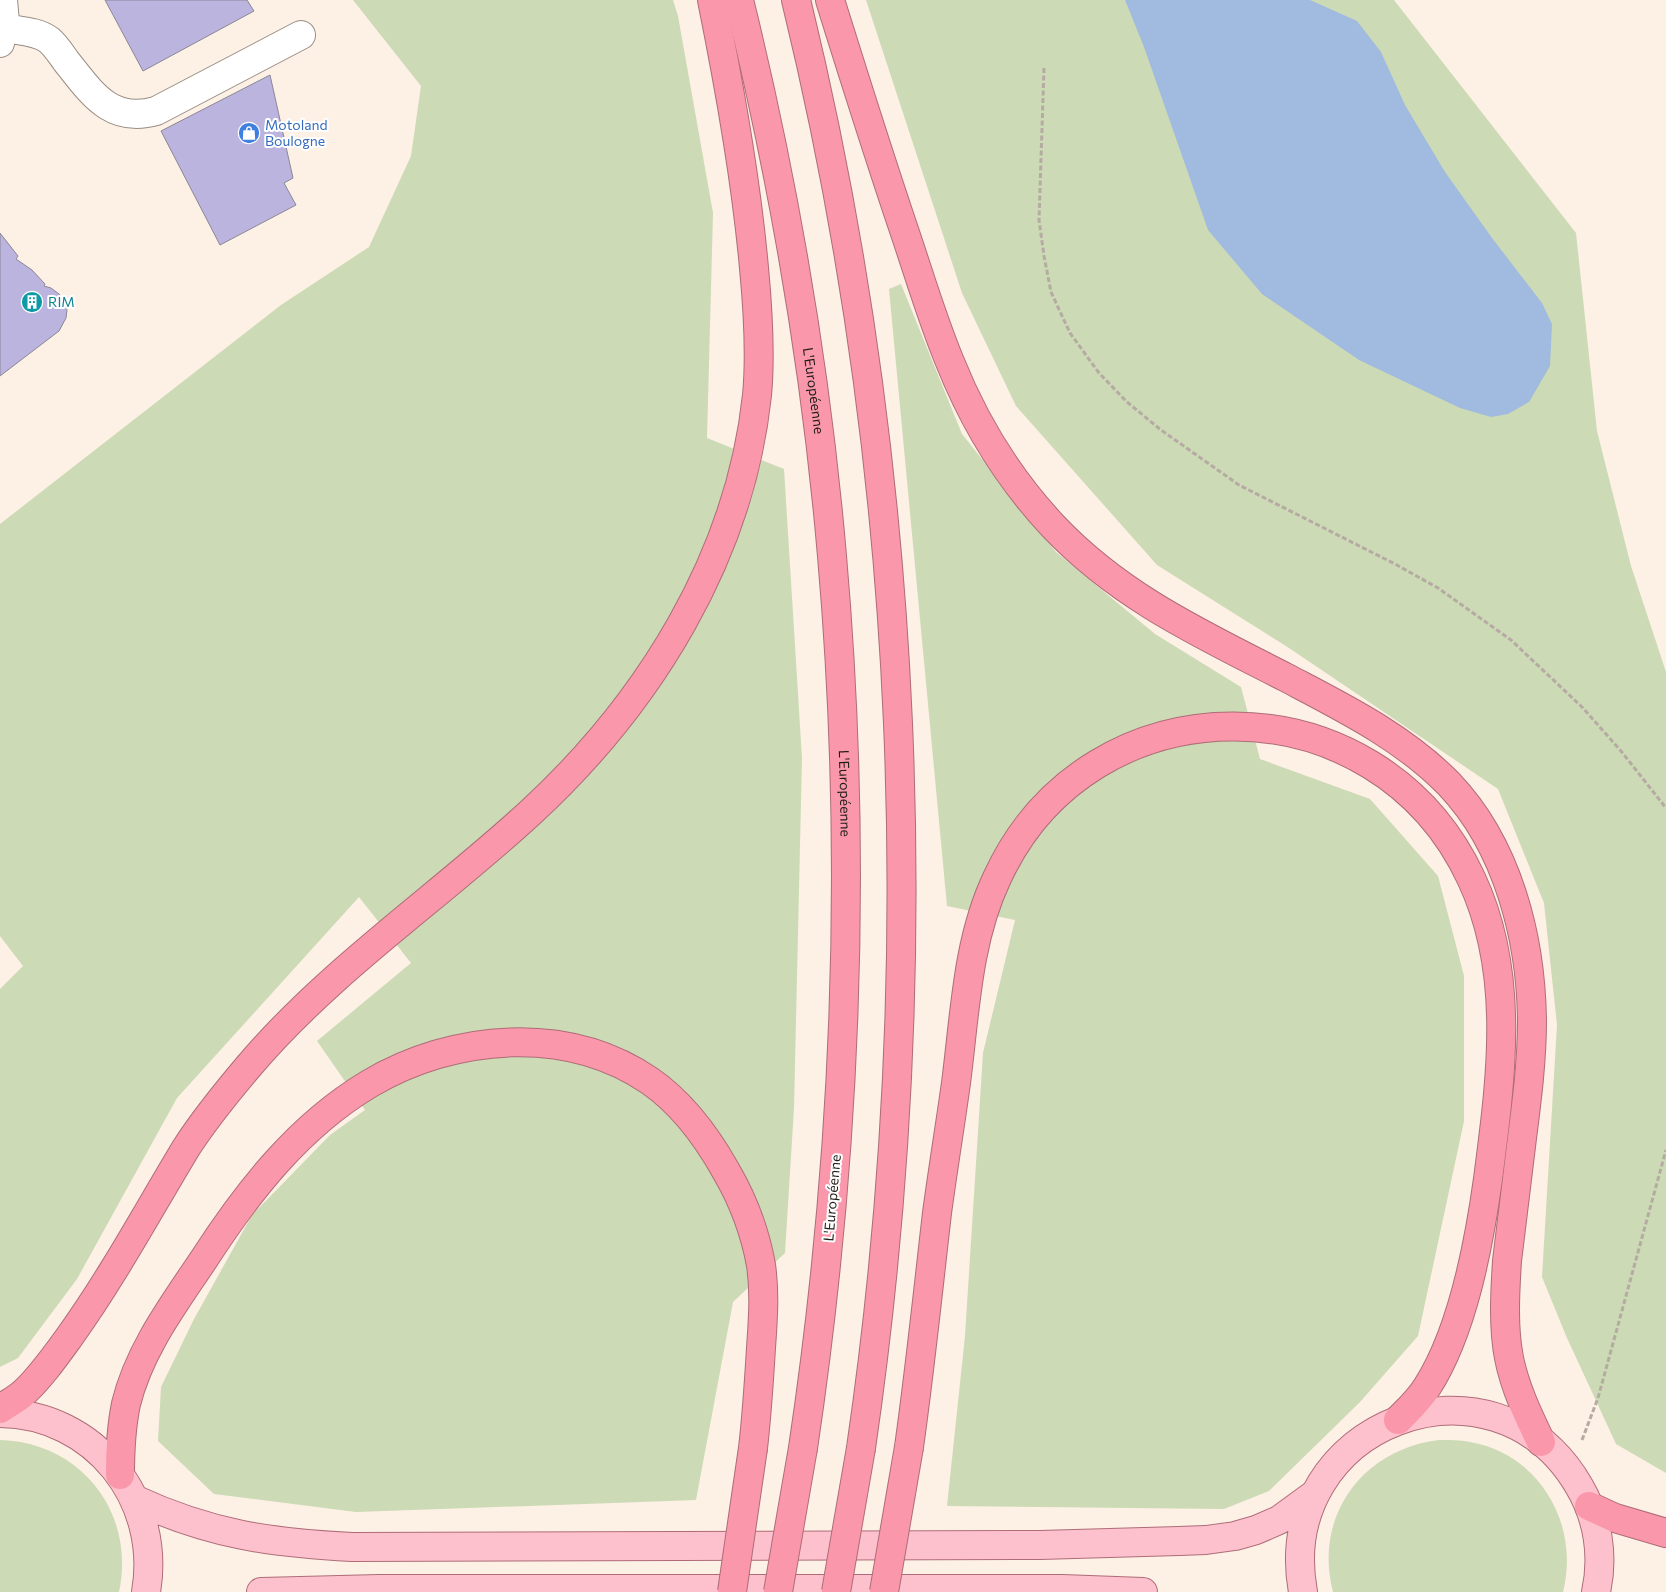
<svg xmlns="http://www.w3.org/2000/svg" width="1666" height="1592" font-family="Commissioner,sans-serif">
	<style>
		.green { fill: #ccdab5 }
		.water { fill: #a1badf }
		.building { fill: #bbb4de; stroke: #8a8795 }
		.lines { fill: none; stroke-linecap: round; stroke-linejoin: round }
		.minor-casing { stroke: #998d83; stroke-width: 30 }
		.major-casing { stroke: #ae6c78; stroke-width: 30 }
		.highway-casing { stroke: #ae6c78; stroke-width: 30 }
		.path { stroke: #b5aba2; stroke-width: 3; stroke-dasharray: 5 2.5; stroke-linecap: butt }
		.minor { stroke: #fff; stroke-width: 28 }
		.major { stroke: #fdc1cd; stroke-width: 28 }
		.highway { stroke: #fb97ab; stroke-width: 28 }
		.highway-bridge-casing { stroke: #ae6c78; stroke-width: 30; stroke-linecap: butt }
		.highway-bridge { stroke: #fb97ab; stroke-width: 28 }
		.labels { text-anchor: middle; stroke-width: 4; stroke-linejoin: round; paint-order: stroke }
		.shop-label { font-size: 14px; fill: #366cbe; stroke: #fff; text-anchor: start }
		.culture-label { font-size: 14px; fill: #0d838f; stroke: #fff; text-anchor: start }
		.street-label { font-size: 14px; fill: #201c18; stroke: #fff }
	</style>
	<rect width="100%" height="100%" fill="#fdf0e5"/>
	<path class="green" d="M353,0H673L678,16L713,213L707,438L784,469L802,758L794,1108L785,1253L733,1302L696,1500L356,1512L214,1494L158,1441L161,1387L194,1319L252,1215L330,1135L365,1110L317,1041L411,963L359,897L177,1098L77,1279L18,1358L0,1367V989L23,966L0,936V524L281,305L369,247L411,156L421,86Z
		M866,0H1394L1576,233L1597,431L1631,566L1666,672V1473L1616,1444L1567,1338L1542,1277L1557,1025L1544,903L1498,789L1289,648L1157,565L1016,406L962,293Z
		M901,284L962,434L1056,552L1155,634L1241,687L1260,759L1370,799L1438,876L1464,976V1121L1418,1336L1360,1402L1269,1491L1224,1509L947,1506L965,1336L983,1053L1015,920L947,906L889,289Z
		M0,1440C81,1442 136,1513 119,1592H0Z
		M1439,1440C1450,1440 1460,1440 1470,1442C1540,1454 1580,1525 1563,1592H1333C1313,1516 1363,1449 1439,1440Z"/>
	<path class="water" d="M1125,0H1310L1357,21L1381,52L1405,105L1445,172L1492,238L1542,303L1552,324L1550,366L1529,402L1508,414L1491,417L1460,408L1359,360L1262,294L1208,230L1144,47Z"/>
	<path class="building" d="M105,0H247L254,11L143,71Z
		M270,75L293,178L284,183L296,205L220,245L161,131Z
		M0,233L18,256L16,259L32,270L45,284L44,286L51,288L59,294L62,298L67,310L66,318L59,331L0,376Z"/>
	<g class="lines">
		<g class="minor-casing">
			<path id="minor" d="M5,28C19,31 37,31 49,40C56,46 61,54 66,61C91,92 110,124 156,111L301,35
				M0,43L5,22L3,0"/>
		</g>
		<g class="major-casing">
			<path id="major" d="M0,1413C95,1414 162,1500 146,1592
				M134,1499C209,1534 271,1543 352,1547L1040,1545L1179,1541L1206,1540L1235,1536L1256,1530L1279,1520L1316,1493
				M261,1592L379,1589H1062L1143,1592
				M1303,1592C1272,1423 1494,1340 1579,1486C1598,1518 1604,1556 1596,1592"/>
		</g>
		<g class="highway-casing">
			<g id="highway">
				<path id="s1" d="M739,0C784,183 816,369 832,556C858,853 847,1153 803,1448"/>
				<path d="M796,0C911,471 931,968 861,1448"/>
				<path d="M830,0C854,77 878,153 904,230C919,274 932,319 950,362C974,422 1009,479 1053,526C1120,597 1201,634 1287,678C1344,708 1403,737 1449,784C1508,846 1531,938 1532,1021C1532,1060 1527,1099 1522,1138C1517,1179 1512,1220 1507,1261C1505,1293 1503,1327 1509,1358C1515,1388 1528,1415 1541,1442"/>
				<path d="M0,1409C7,1404 15,1400 21,1395C38,1381 57,1354 70,1336C113,1276 148,1211 186,1148C204,1120 226,1093 248,1067C330,970 438,898 531,812C649,703 740,557 757,395C761,353 758,310 754,268C746,178 730,89 712,0"/>
				<path d="M909,1447C920,1369 928,1291 937,1213C943,1169 950,1126 956,1083C965,1014 967,941 997,878C1090,675 1377,677 1471,878C1516,973 1501,1078 1488,1179C1479,1244 1463,1331 1427,1387C1419,1400 1408,1410 1398,1420"/>
				<path d="M120,1475C120,1451 121,1428 126,1404C139,1350 174,1304 204,1259C248,1191 299,1126 369,1084C453,1034 567,1024 650,1081C683,1104 707,1137 726,1171C743,1200 755,1232 761,1265C765,1293 763,1320 761,1348C759,1381 757,1414 753,1448"/>
				<path d="M1589,1506L1615,1518L1666,1533"/>
			</g>
		</g>
		<path class="path" d="M1044,68L1039,220L1044,256L1051,292L1070,333L1099,373L1127,402L1161,430L1239,485L1395,564L1438,588L1511,640L1582,707L1621,751L1666,808
			M1582,1440L1598,1398L1666,1150"/>
		<use href="#minor" class="minor"/>
		<use href="#major" class="major"/>
		<use href="#highway" class="highway"/>
		<g class="highway-bridge-casing">
			<path id="highway-bridge" d="M732,1592L753,1448
				M778,1592L803,1448
				M836,1592L861,1448
				M884,1592L909,1447"/>
		</g>
		<use href="#highway-bridge" class="highway-bridge"/>
	</g>
	<defs>
		<g id="shop-disc" transform="scale(1.125)"><circle r="9.5" fill="#3f7fe0" stroke="#fff"/><path d="M-5-2.5h2.3a2.7 3.5 0 0 1 5.4 0H5L5.5 6h-11ZM-1.5-2.5h3a1.5 2.3 0 0 0-3 0Z" fill="#fff"/></g>
		<g id="building-disc" transform="scale(1.125)"><circle r="9.5" fill="#0f9aa8" stroke="#fff"/><path d="M-4-6H4V6H1V3H-1V6H-4ZM-2.5-4.3h1.7v1.8h-1.7ZM.8-4.3h1.7v1.8H.8ZM-2.5-1h1.7V.8h-1.7ZM.8-1h1.7V.8H.8Z" fill="#fff"/></g>
	</defs>
	<g fill-rule="evenodd">
		<use href="#shop-disc" x="249" y="133"/>
		<use href="#building-disc" x="32" y="302"/>
	</g>
	<g class="labels">
		<g class="shop-label">
			<text x="265" y="130">Motoland<tspan x="265" dy="16">Boulogne</tspan></text>
		</g>
		<g class="culture-label">
			<text x="48" y="307">RIM</text>
		</g>
		<g class="street-label">
			<text dy="5" stroke="none"><textPath href="#s1" startOffset="398">L'Européenne</textPath></text>
			<text dy="5" stroke="none"><textPath href="#s1" startOffset="802">L'Européenne</textPath></text>
			<text transform="translate(832 1198) rotate(-85)" y="5">L'Européenne</text>
		</g>
	</g>
</svg>
